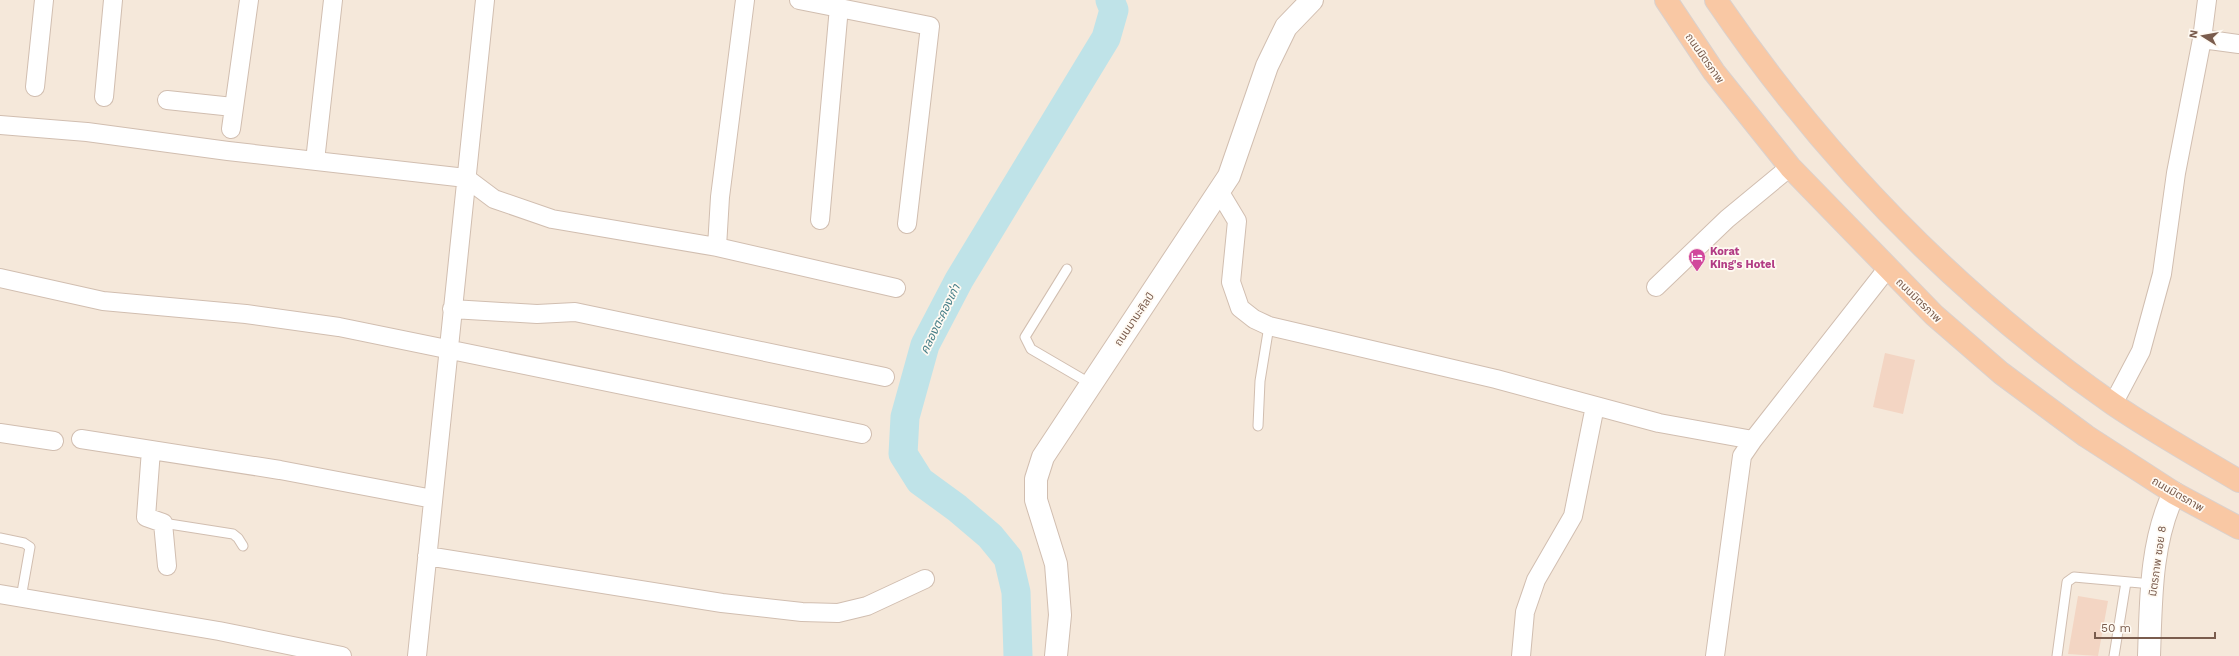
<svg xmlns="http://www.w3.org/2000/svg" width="2239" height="656" font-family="'Work Sans','Noto Sans Thai',sans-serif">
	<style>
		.residential { fill: #f5e8da }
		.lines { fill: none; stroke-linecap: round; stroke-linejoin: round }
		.river { stroke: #bfe3e8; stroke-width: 29 }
		.building { fill: #f3d5c3 }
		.service-casing { stroke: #d1beb0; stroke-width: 11 }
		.minor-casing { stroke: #d1beb0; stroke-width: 20 }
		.tertiary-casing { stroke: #d1beb0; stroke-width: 24 }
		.trunk-casing { stroke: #dad1cd; stroke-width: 24 }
		.service { stroke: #fff; stroke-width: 9 }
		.minor { stroke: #fff; stroke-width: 18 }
		.tertiary { stroke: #fff; stroke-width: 22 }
		.trunk { stroke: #f9c8a4; stroke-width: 22 }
		.labels { text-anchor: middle; stroke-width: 3.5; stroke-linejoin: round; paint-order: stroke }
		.street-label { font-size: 11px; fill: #7a5c4d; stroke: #fffaf3 }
		.hotel-label { font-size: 11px; font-weight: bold; fill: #b23c85; stroke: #fffaf3; text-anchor: start }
		.water-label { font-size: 12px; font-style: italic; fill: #437c86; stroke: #fffaf3 }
	</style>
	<rect width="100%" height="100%" fill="#fdf6ec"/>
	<path class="residential" d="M0,0H2239V656H0Z"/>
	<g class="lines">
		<path class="river" d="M1018,656L1016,592L1008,558L990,536L957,508L920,481L903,454L905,417L925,345L959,280L1106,38L1114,10L1110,0"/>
	</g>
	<path class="building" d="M1885,353L1915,360L1903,414L1873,407Z
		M2078,596L2108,601L2098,656L2068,654Z"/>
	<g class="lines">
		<g class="service-casing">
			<path id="service" d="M1067,269L1025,337L1031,349L1091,384
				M1258,426L1260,381L1269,326
				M163,523L233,534L238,538L243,546
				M0,538L24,543L30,547L21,598
				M2057,656L2067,582L2074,577L2152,584
				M2114,656L2126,582"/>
		</g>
		<g class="minor-casing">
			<path id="minor" d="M799,0L930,26L907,224
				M2202,39L2239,44
				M35,87L44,0
				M104,97L113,0
				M167,100L233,107
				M0,125L87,132L228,151L466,178L494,199L552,219L717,247L896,288
				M231,129L249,0
				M316,152L333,0
				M1219,191L1237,221L1231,282L1240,308L1254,319L1269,326L1496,379L1659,423L1753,440L1887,269
				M820,220L839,7
				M717,247L720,197L745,0
				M0,278L103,301L246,314L339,327L862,434
				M1656,287L1727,219L1790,167
				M452,309L537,314L575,312L885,377
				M2113,404L2141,351L2162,274L2176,173L2202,39L2207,0
				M0,433L54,441
				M81,439L280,470L433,499
				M151,450L146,517L163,523L167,566
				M427,556L722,603L802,612L838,613L867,606L925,579
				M0,594L219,631L342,656
				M417,656L485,0
				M1521,656L1525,612L1536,580L1573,516L1595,406
				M1715,656L1742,456L1753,440"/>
		</g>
		<g class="tertiary-casing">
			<path id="tertiary" d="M1056,656L1060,615L1056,564L1036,500V479L1043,457L1229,176L1267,66L1286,27L1312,0
				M2149,656C2151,602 2150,543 2174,493"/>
		</g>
		<g class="trunk-casing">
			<path id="trunk" d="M1666,0L1714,72L1790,167L1934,315L2001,373L2086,436L2174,493L2239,528
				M1716,0C1823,157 1957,295 2113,404C2154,432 2197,456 2239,481"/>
		</g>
		<use href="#service" class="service"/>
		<use href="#minor" class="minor"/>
		<use href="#tertiary" class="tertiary"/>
		<use href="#trunk" class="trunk"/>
	</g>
	<defs>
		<g id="hotel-pin" transform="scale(0.9)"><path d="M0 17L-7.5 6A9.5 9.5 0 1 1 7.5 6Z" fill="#d1479c" stroke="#fffaf3"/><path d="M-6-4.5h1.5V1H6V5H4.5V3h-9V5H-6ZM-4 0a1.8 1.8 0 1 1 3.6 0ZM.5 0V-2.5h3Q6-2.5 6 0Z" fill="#fff"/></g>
	</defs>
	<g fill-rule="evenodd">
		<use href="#hotel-pin" x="1697" y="257"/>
	</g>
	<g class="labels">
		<g class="street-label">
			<text transform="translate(1705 58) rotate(55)" y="4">ถนนมิตรภาพ</text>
			<text transform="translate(1919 300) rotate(44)" y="4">ถนนมิตรภาพ</text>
			<text transform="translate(1134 319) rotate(-56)" y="4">ถนนมานะศิลป์</text>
			<text transform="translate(2178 494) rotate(30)" y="4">ถนนมิตรภาพ</text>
			<text transform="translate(2157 561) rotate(-82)" y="4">มิตรภาพ ซอย 8</text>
		</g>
		<g class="hotel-label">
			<text x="1710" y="255">Korat<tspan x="1710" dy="13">King's Hotel</tspan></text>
		</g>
		<g class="water-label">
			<text transform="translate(940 319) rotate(-64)" y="4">คลองตะคองเก่า</text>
		</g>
	</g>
	<g transform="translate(2203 36) rotate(281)" stroke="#fffaf3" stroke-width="3" paint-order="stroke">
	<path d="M0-3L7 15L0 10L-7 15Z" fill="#7a5c4d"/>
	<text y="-6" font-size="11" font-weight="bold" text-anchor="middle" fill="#7a5c4d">N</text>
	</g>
	<path d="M2095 632v6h120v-6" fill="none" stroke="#7a5c4d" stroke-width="2"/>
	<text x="2101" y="632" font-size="12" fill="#7a5c4d" stroke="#fffaf3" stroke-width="3" paint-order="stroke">50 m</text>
</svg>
